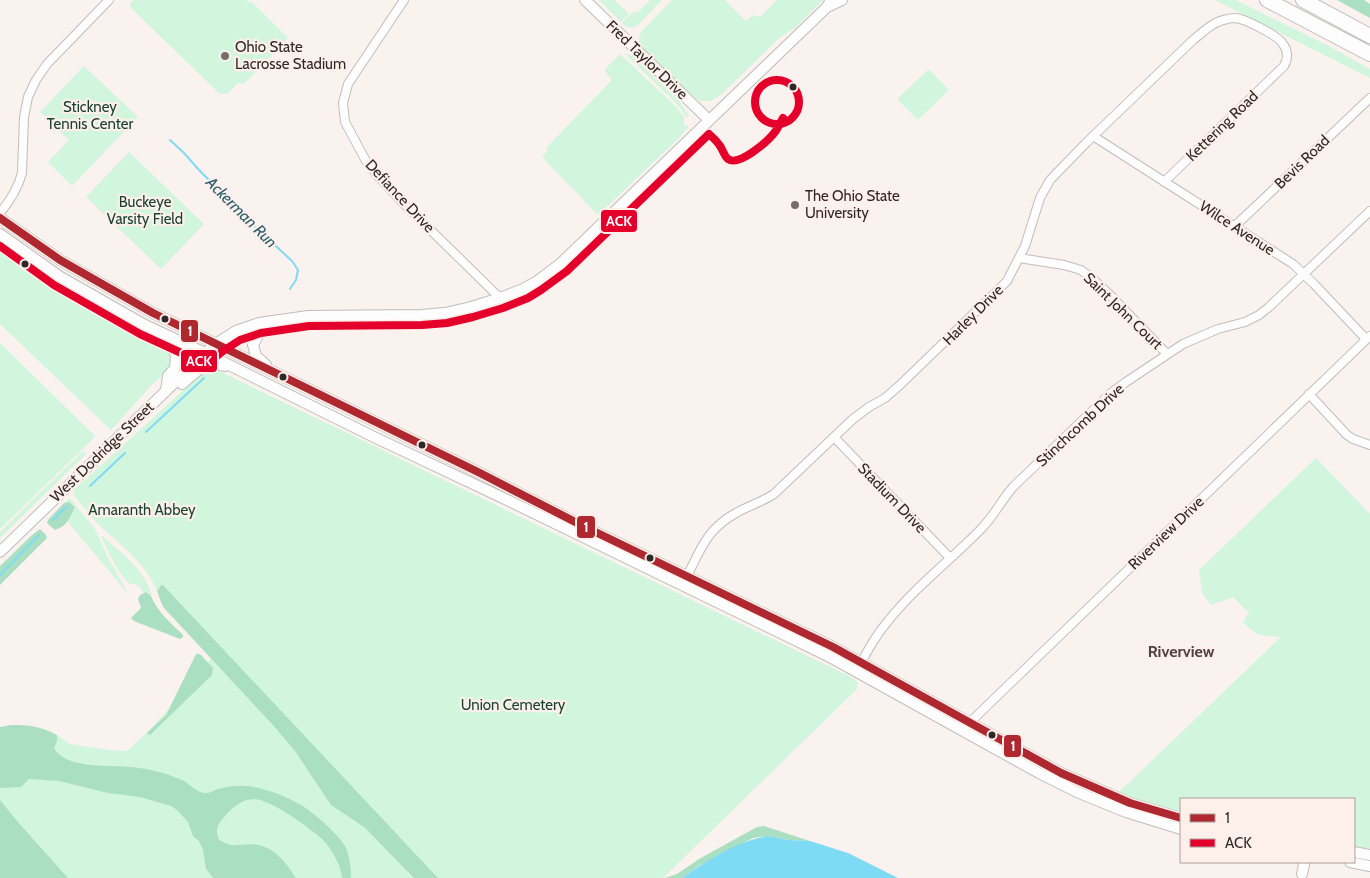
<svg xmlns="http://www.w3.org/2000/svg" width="1370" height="878" font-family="Cabin,sans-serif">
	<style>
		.green { fill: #d2f5de }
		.forest { fill: #aae0c1 }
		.water { fill: #7fdbf4 }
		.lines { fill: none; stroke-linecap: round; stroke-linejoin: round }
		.stream { stroke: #7fdbf4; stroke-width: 2 }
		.street-casing { stroke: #c1bdba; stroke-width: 10 }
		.secondary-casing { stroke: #c1bdba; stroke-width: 12 }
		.highway-casing { stroke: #c1bdba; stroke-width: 16 }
		.street { stroke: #fefdfd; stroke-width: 8 }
		.secondary { stroke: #fefdfd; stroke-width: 10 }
		.highway { stroke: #fefdfd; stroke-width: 14 }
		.bus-1-casing { stroke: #fdf0eb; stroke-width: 11 }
		.bus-2-casing { stroke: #fdf0eb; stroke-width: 11 }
		.bus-1 { stroke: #af272f; stroke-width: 8 }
		.bus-2 { stroke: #e4002b; stroke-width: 8 }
		.poi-dot { fill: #756f6d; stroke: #fdf0eb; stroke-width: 2 }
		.bus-dot { fill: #2e2927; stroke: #fdf0eb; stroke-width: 2 }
		.labels { text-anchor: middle; stroke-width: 4.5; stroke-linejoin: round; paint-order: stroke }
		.poi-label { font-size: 15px; fill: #2e2927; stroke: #fdf0eb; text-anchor: start }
		.street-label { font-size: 15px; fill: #2e2927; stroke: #fdf0eb }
		.park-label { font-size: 15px; fill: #17432e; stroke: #fdf0eb }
		.water-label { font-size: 16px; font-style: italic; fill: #2a6070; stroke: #fdf0eb }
		.neighbourhood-label { font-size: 16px; font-weight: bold; fill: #4e443f; stroke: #fdf0eb }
		.line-badge { stroke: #fdf0eb; stroke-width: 2 }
		.badge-label { font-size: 14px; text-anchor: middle; font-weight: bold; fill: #fff }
	</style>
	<rect width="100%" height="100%" fill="#f9f2ef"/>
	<path class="green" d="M134,0H246L249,3L251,1L288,38L244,84L238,83L227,94H220L130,7V3Z
		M599,0H614L629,14L621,22Z
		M650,0H662L637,26L631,28L622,25L623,24L622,23L634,11L637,13Z
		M672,0H725L746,21L753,15L760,17L777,0H823L796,27L778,39L722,94L711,101H700L687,91L641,46C638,41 638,38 641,32Z
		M1215,0H1235L1327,45L1370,69V78Z
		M624,53L632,56L679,101L689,116L686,117L677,104Z
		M620,54L675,106L684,117V125L689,126L679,138L598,215L542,157L548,150L546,148L612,80L605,71V69Z
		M84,66L138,117L72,186L48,162L69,140L40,112Z
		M929,69L949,90L918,120L897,99Z
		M129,152L204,224L161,269L86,197Z
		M0,242L64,285L167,343C175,365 168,373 150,386L149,388L111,430L0,324Z
		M0,343L95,436L93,439L0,529Z
		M219,371L851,677L857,682L858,688L663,878H0V739L57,741V735L70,744L108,750L127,751C162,721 191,682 220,647L162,584L157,591C146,563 119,544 98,524C89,514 81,504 73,494L74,490L200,375Z
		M83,451L86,454L0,538V532Z
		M1316,458L1370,514V849L1354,846V799H1181V815L1117,794L1281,637C1260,635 1260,639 1243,622L1249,613L1233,597L1211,605L1202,593L1199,570Z
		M70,498L95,529L108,558L129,595L68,522L75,507L69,502L64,503Z
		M101,536H102C121,552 145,570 152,596L148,592H146L143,593C140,586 138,584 130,584C116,571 109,553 101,536Z"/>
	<path class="forest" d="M1337,0H1364L1370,4V18Z
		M69,502L75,507C70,518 67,526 55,530L47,523L48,520L64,503Z
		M40,529L46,535L47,538L0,585V566L31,536Z
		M162,584L438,878H414L364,827L331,805L295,751L272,724L164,608L161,602L157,591Z
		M146,592C152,595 152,599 155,604C162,616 173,625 183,635V637L180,639L134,621L131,618L141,608L138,599L140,595Z
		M196,654H200L213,668L212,675L150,735L147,733L166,715Z
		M11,725C30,725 40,726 57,735V741L54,748C65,769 108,765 129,767C147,768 167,773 184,781C190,785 197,792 204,793C209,794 214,790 218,789C226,787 236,785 245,786C259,786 286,796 299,804C311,810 341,836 346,848C350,857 351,868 351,878H342C341,866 332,849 323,840C310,828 272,800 254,799C242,799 232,808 225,816C217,825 215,829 219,840C223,842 227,844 230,845C239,846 249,843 258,845C275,848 288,865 296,878H213L206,869L203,850L199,841L193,836L188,822L177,810L171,806L140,797L108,793L59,781L29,779L21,787L0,788V727Z
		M0,800L17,821L68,878H0Z
		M764,826L810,841L789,840L768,836L753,838L699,866L682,878H665L677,874L699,859L757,827Z"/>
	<path class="water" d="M768,836L789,840L810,841L848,853L898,878H682C708,860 737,841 768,836Z"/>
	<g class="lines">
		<path class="stream" d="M170,140L184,153L199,170L252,224L292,261L298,270L296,280L290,289
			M146,432L204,378
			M90,486L125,453
			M53,520L67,506
			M0,575L39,535"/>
		<g class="street-casing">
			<path id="street" d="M404,0L348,84L343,103L345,122L366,161L377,175L404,204L500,298
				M1093,136L1293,264L1314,284L1366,339
				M0,213C10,201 18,188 22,173L24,117L28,97L36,80L47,64L109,0
				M1235,226L1370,98
				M1019,258L1064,265L1081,270L1095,281L1111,296L1167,354
				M1309,394L1347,435L1353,439L1370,445
				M834,437L950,558
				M685,580C700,552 705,530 736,513C748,506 762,502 774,494L853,419L869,407L885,398L900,385L999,289L1007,281L1025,246L1040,198L1050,180L1087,142L1192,41C1203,32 1213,21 1228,19C1230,18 1233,18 1236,18C1245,19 1279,36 1283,44C1288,51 1288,59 1284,66L1164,182
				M859,667C867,651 876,635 888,621C915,587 951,560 981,529C994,516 1002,499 1014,486L1111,393L1126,382L1183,344L1218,329L1245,322L1259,315L1269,307L1370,211
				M962,730L1370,336"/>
		</g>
		<g class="secondary-casing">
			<path id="secondary" d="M585,0L709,120
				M827,7L842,0
				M0,218L60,260L153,313L478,472L583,526L833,647L1061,773L1130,803L1181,818
				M0,234L59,276L145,325L205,353L374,437L501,497L828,656L1039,773L1077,792L1126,812L1181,829
				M163,336L172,344L176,356L175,368L168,376L166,391
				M266,365L256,356L253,345L259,334L277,324
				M182,384C197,371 204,361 225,366
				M0,552L205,353L217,343L236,331L259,323L308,316L421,315L445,313L471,307L500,298L523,289L536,282L560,264L827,7L831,0
				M1354,852L1370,855
				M1350,862L1370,866
				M1302,874L1304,865L1303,862"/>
		</g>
		<g class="highway-casing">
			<path id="highway" d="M1267,0L1370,54
				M1303,0L1370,36"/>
		</g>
		<use href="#street" class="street"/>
		<use href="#secondary" class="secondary"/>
		<use href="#highway" class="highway"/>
		<g class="bus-1-casing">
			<path id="bus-1" d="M0,218L60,260L153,313L478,472L583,526L833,647L1061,773L1130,803L1181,818"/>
		</g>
		<g class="bus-2-casing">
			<path id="bus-2" d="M755 102a22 22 0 1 1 44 0a22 22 0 1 1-44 0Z
				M0,246L54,285L140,334L201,362H209L223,351L240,340L261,333L309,326L422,325L447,323L473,317L503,308L528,298L541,290L567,271L709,134C713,138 717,141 720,146C723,150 724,156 728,159C739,167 768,141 775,132C778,128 780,123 783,118"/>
		</g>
		<use href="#bus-1" class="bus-1"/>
		<use href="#bus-2" class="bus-2"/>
	</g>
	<g class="poi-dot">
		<circle cx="225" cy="56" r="5"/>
		<circle cx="795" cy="205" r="5"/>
	</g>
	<g class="bus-dot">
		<circle cx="793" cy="87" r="4.5"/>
		<circle cx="25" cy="264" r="4.5"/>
		<circle cx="165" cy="319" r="4.5"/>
		<circle cx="283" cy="377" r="4.5"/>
		<circle cx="422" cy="445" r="4.5"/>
		<circle cx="650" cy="558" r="4.5"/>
		<circle cx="992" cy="735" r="4.5"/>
	</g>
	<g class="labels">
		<g class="poi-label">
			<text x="235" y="52">Ohio State<tspan x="235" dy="17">Lacrosse Stadium</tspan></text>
			<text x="805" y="201">The Ohio State<tspan x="805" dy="17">University</tspan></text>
		</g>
		<g class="street-label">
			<text transform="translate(647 60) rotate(44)" y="5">Fred Taylor Drive</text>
			<text transform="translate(1222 126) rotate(-44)" y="5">Kettering Road</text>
			<text transform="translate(1302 162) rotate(-44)" y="5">Bevis Road</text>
			<text transform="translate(400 196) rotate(47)" y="5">Defiance Drive</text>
			<text transform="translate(1237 228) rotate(33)" y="5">Wilce Avenue</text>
			<text transform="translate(1123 311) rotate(44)" y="5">Saint John Court</text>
			<text transform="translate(973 315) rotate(-45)" y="5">Harley Drive</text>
			<text transform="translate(1080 425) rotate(-43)" y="5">Stinchcomb Drive</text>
			<text transform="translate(102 452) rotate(-44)" y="5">West Dodridge Street</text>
			<text transform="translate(892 498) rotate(46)" y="5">Stadium Drive</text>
			<text transform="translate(1166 533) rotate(-44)" y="5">Riverview Drive</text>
		</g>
		<g class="park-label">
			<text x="90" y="112">Stickney<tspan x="90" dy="17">Tennis Center</tspan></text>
			<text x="145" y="207">Buckeye<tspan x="145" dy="17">Varsity Field</tspan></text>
			<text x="142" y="515">Amaranth Abbey</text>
			<text x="513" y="710">Union Cemetery</text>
		</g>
		<g class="water-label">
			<text transform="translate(242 212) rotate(45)" y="6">Ackerman Run</text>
		</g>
		<g class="neighbourhood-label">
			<text x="1181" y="657">Riverview</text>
		</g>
	</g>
	<g class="line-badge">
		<rect x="600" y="209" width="38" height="24" rx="5" fill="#e4002b"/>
		<rect x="180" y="319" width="19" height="24" rx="5" fill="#af272f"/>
		<rect x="180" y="349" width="38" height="24" rx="5" fill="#e4002b"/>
		<rect x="576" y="515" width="20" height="24" rx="5" fill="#af272f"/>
		<rect x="1003" y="734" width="19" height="24" rx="5" fill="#af272f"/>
	</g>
	<g class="badge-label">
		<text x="619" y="226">ACK</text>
		<text x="190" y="336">1</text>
		<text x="199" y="366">ACK</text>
		<text x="586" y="532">1</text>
		<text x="1013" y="751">1</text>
	</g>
	<rect x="1180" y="798" width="175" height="65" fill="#fdf0eb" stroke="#aaa09d"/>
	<rect x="1190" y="814" width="25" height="8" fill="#af272f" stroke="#aaa09d"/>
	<text x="1225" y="823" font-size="15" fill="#2e2927">1</text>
	<rect x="1190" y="839" width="25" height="8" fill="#e4002b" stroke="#aaa09d"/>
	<text x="1225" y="848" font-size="15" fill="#2e2927">ACK</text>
</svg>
